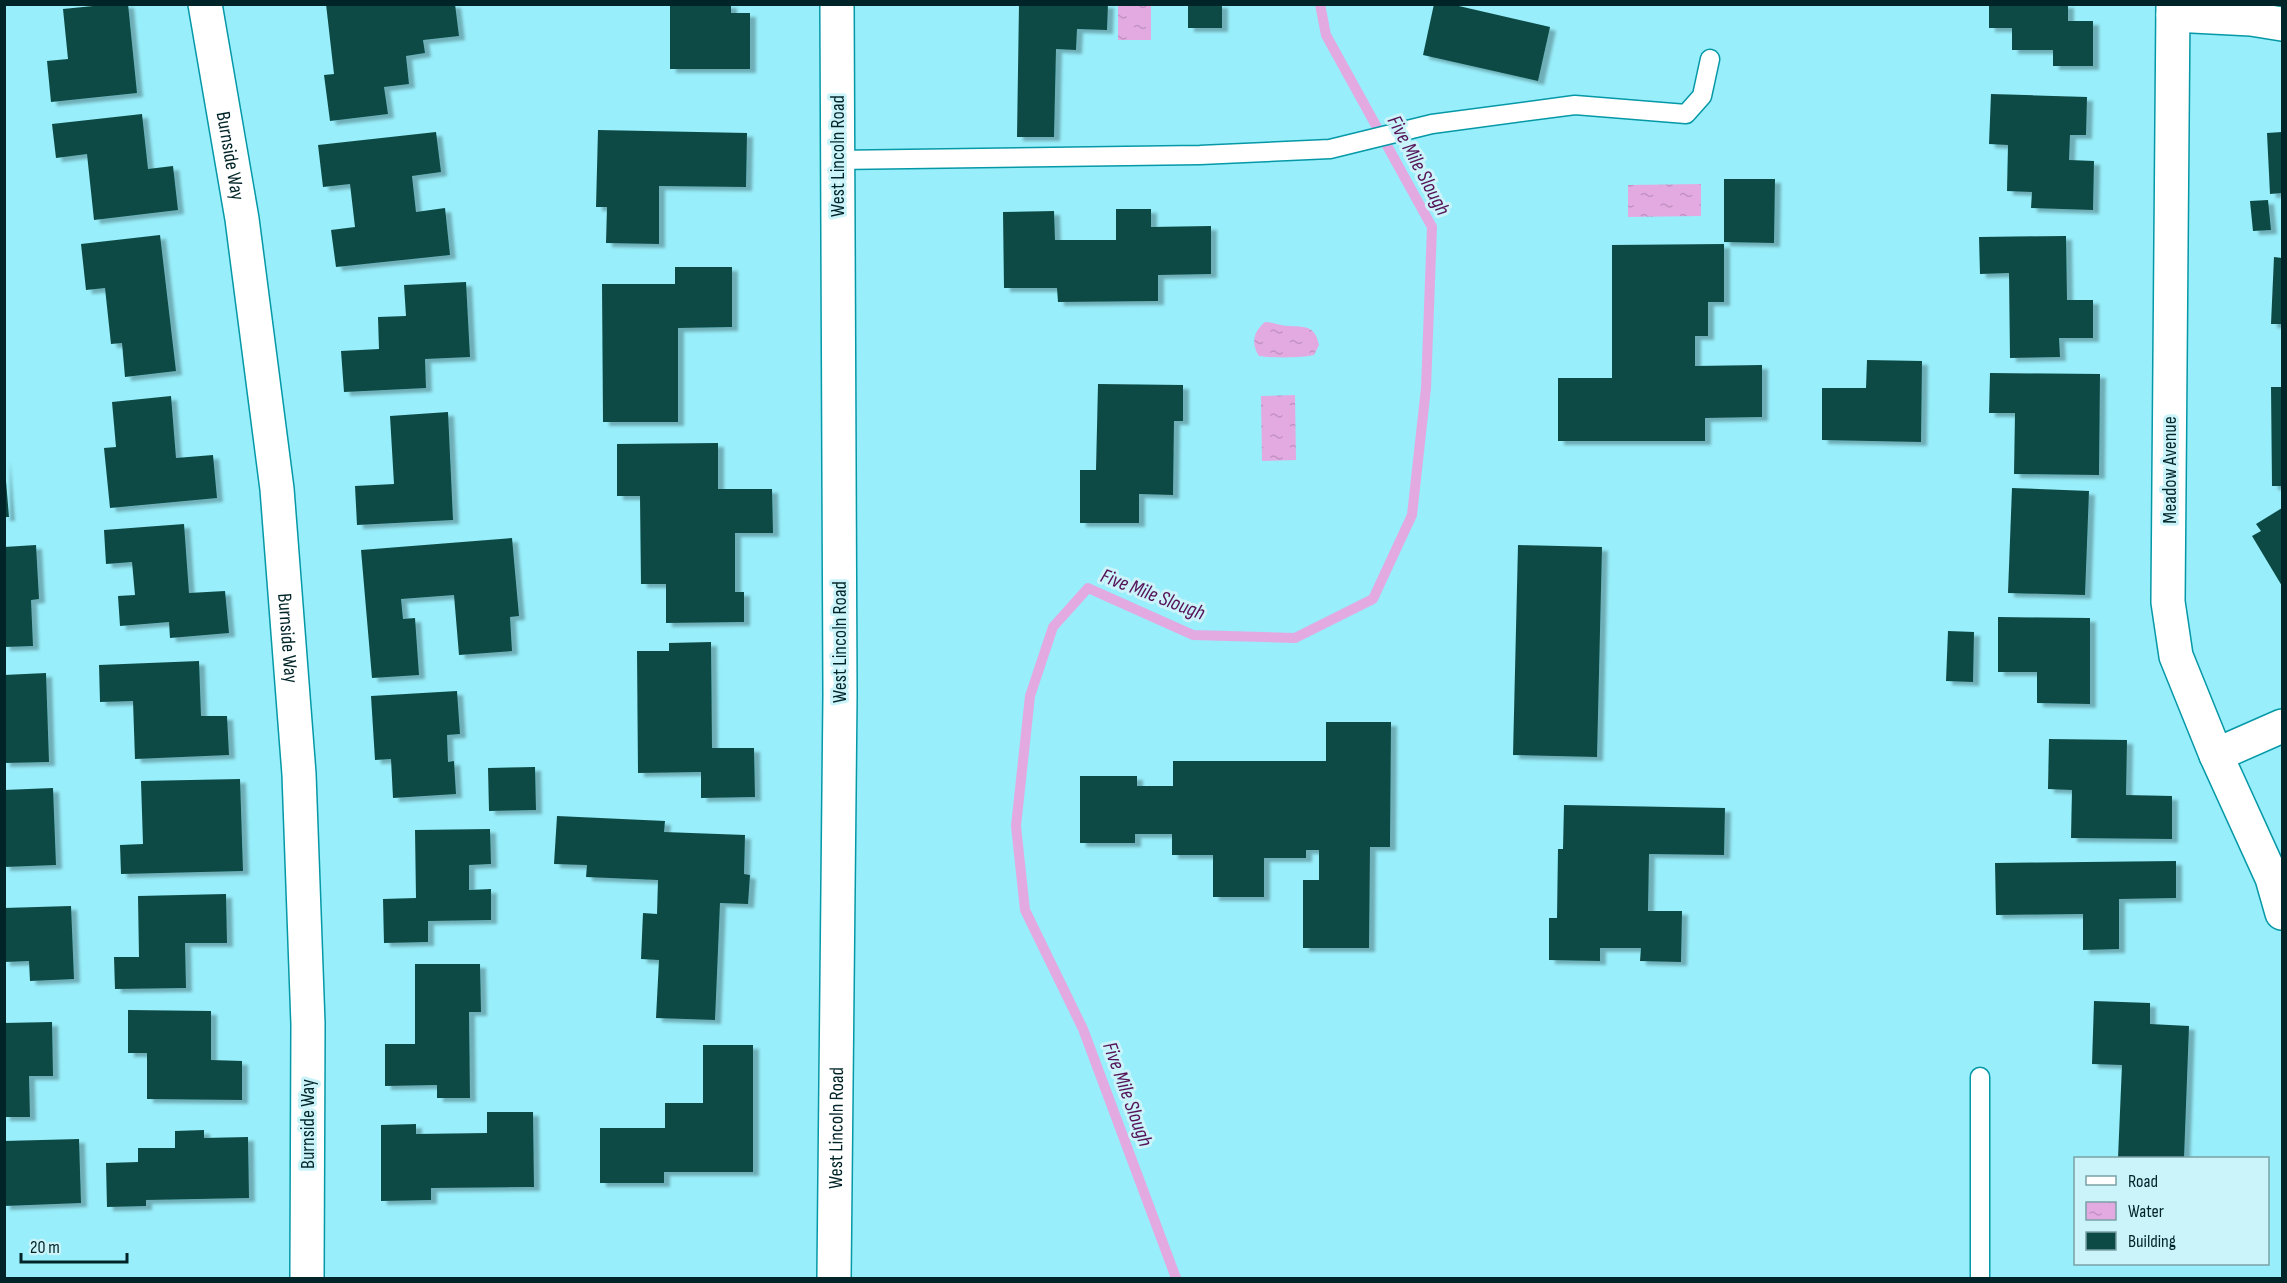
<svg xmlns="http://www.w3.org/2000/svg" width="2287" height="1283" font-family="'Sofia Sans Condensed',sans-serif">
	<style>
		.water { fill: url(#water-ripples) }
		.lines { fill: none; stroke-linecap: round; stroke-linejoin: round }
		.stream { stroke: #e3aae2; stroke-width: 10 }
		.building { fill: #0c4a45; filter: url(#shadow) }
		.lane-casing { stroke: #0598a7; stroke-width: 21 }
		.street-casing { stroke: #0598a7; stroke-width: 36 }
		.secondary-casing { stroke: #0598a7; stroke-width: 36 }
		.lane { stroke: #fff; stroke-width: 18 }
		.street { stroke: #fff; stroke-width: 33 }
		.secondary { stroke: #fff; stroke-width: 33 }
		.labels { text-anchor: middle; stroke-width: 6; stroke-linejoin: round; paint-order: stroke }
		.street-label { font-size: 20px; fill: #002428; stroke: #cbf4fa }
		.water-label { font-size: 21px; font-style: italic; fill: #551257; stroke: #cbf4fa }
	</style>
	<defs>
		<pattern id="water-ripples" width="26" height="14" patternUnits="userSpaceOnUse" patternTransform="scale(1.5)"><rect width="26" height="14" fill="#e3aae2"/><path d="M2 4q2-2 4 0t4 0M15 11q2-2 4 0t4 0" fill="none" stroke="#c192c2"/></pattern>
		<filter id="shadow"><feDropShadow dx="6" dy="4" stdDeviation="1.5" flood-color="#0004"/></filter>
	</defs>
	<rect width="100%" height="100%" fill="#98eefa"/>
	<path class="water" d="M1118,5H1151V40H1118Z
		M1701,184V216L1628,217V185Z
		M1265,322C1274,322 1281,326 1290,326C1307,327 1315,326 1319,345L1314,355C1303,358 1272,358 1259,356C1251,344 1253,332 1265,322Z
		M1295,395L1296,460L1262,461L1261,396Z"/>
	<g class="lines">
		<path class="stream" d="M1176,1278L1083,1029L1025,910L1016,826L1030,696L1053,627L1088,588L1193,635L1295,638L1373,599L1412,515L1426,388L1432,227L1326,35L1320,4"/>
	</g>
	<path class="building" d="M113,4H128L137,93L51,102L47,61L68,59L63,9Z
		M326,4H455L459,36L423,40L425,53L406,56L409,84L384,87L388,114L330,121L324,75L334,74Z
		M670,4H731V13H750V69H670Z
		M1019,4H1108L1107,30L1077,29L1076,50L1056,49L1054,137H1017Z
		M1188,4H1222V28H1188Z
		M1434,4H1450L1550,27L1538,81L1423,55Z
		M1989,4H2068V21H2093V66H2053V50H2012V28H1989Z
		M1991,94L2087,97L2086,135H2070L2069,160L2094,161L2093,210L2031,208L2032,192L2007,191L2008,145L1989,144Z
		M142,114L148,169L173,166L178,210L94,220L87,154L56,158L52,124Z
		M598,130L747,133L746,187L659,186V244L606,243L607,207H596Z
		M436,132L441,172L412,176L416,212L445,208L450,255L336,267L331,230L355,227L350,184L323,187L318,145Z
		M2282,132V193L2270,194L2267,133Z
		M1724,179H1775L1774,243L1724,242Z
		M2268,200L2271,230L2253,231L2250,201Z
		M1116,209H1151V227L1211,226V274L1158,275V301L1058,302L1057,288H1004L1003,212L1054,211L1055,240H1116Z
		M160,235L176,371L125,377L122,343L111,344L105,288L86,290L81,244Z
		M2066,236L2067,300H2093V338H2059L2060,357L2010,358L2009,273L1980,274L1979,237Z
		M1724,244V302H1708V336H1695V366L1762,365V417L1705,418V441H1558V378H1612V245Z
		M2274,257L2282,258V324H2271Z
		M675,267H732V327L678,328V422H603L602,284H675Z
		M466,282L470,357L425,359L426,388L344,392L341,351L379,349L378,317L406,316L404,285Z
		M1867,360L1922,361L1921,442L1822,440V388H1866Z
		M1990,373L2100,374L2099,475L2014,474L2015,413H1989Z
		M1098,384L1183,385V421H1174L1173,495L1139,494V523H1080V470H1096Z
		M2271,387H2282V486H2272Z
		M171,396L176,458L213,455L217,498L110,508L104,448L116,447L112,402Z
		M448,412L453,520L357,525L355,486L394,484L390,416Z
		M718,443V489H772L773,533H735V592H744V622L666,623V584H641L640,496H617V444Z
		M4,457L9,517H4Z
		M2012,488L2089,491L2085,595L2008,593Z
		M2282,508V586L2252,536L2261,531L2256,524Z
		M184,524L189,593L225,591L229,633L170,638L169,622L120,626L118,596L135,595L132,562L106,564L104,530Z
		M512,538L519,616L510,617L512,651L459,655L454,595L401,599L403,619L415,618L419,675L372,678L361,550Z
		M36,545L39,599L31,600L33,646L4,647V547Z
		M1518,545L1602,547L1597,757L1513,755Z
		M1998,617L2090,618V704L2037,703V672H1998Z
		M1948,631L1974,632L1973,682L1946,681Z
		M711,642L712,748H754L755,797L701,798V772L638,773L637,651H669V643Z
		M199,661L201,716H227L229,755L135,759L133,701L100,702L99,665Z
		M46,673L49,762L4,763V675Z
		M457,691L460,734L447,735L448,762L454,761L456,794L393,798L391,759L375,760L371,696Z
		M1326,722H1391L1390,847H1370L1369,948H1303V880H1319V850H1306V858H1264V897H1213V855H1172V834H1135V843H1080V776H1137V786H1173V761H1326Z
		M2049,739L2127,740L2126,795L2172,796V839L2071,838L2072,790L2048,789Z
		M535,767L536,810L489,811L488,768Z
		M240,779L243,871L121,874L120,845L143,844L141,781Z
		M53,788L56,865L4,867V790Z
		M1564,805L1725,808L1724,855L1649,854L1648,911H1682L1681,962L1640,961L1641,948H1600V961L1549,960V918H1557L1558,849H1563Z
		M557,816L665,821L664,832L745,835L744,874L750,875L748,904L720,903L715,1020L656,1018L659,960L641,959L643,913L657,914L658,880L586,877L587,865L554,864Z
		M490,829L491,864L469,865V890L491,889V920L428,921V942L384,943L383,899L416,898L415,830Z
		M2176,861V898L2119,899V949L2083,950V914L1996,915L1995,863Z
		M226,894L227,943H185L186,988L115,989L114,957H139L138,896Z
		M71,906L74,979L30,981L29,961L4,962V908Z
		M415,964H480L481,1012H469L470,1098H437V1085L385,1086V1044H415Z
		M2094,1001L2150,1003V1024L2189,1026L2184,1158H2118L2122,1065L2092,1064Z
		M128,1010L211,1011V1060L242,1061V1100L147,1099V1053H128Z
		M52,1022L53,1076H29L30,1117H4V1023Z
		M703,1045H753V1172H664V1183H600V1128H665V1103H703Z
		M487,1112H533L534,1187L431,1188V1200L381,1201V1125L416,1124V1134L487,1133Z
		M204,1130V1138L248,1137L249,1198L146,1200V1206L107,1207L106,1163L138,1162V1148H175V1131Z
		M79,1139L81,1203L4,1206V1141Z"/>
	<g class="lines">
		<g class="lane-casing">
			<path id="lane" d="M836,160L1200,155L1330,149L1432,124L1575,105L1686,114L1702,96L1710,59
				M1980,1278V1077"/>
		</g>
		<g class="street-casing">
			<g id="street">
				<path id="s1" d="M205,4L242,219L277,489L299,774L308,1024L307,1278"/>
				<path d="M2173,4L2168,602L2176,656L2216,755L2272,878L2282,913"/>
				<path d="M2173,15L2251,19L2282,24"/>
				<path d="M2216,755L2282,726"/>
			</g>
		</g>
		<g class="secondary-casing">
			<g id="secondary">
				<path id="s2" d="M834,1278L840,695L837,4"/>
			</g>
		</g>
		<use href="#lane" class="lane"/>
		<use href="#street" class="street"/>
		<use href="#secondary" class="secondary"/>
	</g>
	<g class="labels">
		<g class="street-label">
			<text dy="7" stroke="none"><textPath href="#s1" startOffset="154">Burnside Way</textPath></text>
			<text transform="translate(837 156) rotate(-90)" y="7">West Lincoln Road</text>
			<text transform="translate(2169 470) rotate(-90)" y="7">Meadow Avenue</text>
			<text dy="7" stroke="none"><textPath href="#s1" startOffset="640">Burnside Way</textPath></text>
			<text transform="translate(839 642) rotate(-90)" y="7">West Lincoln Road</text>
			<text transform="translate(307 1124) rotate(-90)" y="7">Burnside Way</text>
			<text dy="7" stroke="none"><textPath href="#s2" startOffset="150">West Lincoln Road</textPath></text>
		</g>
		<g class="water-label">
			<text transform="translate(1419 165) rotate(62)" y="7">Five Mile Slough</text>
			<text transform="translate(1153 594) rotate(21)" y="7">Five Mile Slough</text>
			<text transform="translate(1128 1094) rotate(70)" y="7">Five Mile Slough</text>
		</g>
	</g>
	<rect width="2287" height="1283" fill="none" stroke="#002428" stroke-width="12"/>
	<rect x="2074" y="1157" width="195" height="108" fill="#cbf4fa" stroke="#7aa1a6" stroke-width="1.5"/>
	<rect x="2086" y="1176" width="30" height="9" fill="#ffffff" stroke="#7aa1a6" stroke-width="1.5"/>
	<text x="2128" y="1187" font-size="18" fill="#002428">Road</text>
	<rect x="2086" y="1202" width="30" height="18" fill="url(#water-ripples)" stroke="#7aa1a6" stroke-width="1.5"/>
	<text x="2128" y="1217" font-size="18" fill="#002428">Water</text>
	<rect x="2086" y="1232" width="30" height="18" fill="#0c4a45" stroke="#7aa1a6" stroke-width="1.5"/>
	<text x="2128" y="1247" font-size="18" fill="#002428">Building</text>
	<path d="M21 1253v9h106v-9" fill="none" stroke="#002428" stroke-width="3"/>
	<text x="30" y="1253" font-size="18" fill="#002428" stroke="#cbf4fa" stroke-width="4.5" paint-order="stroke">20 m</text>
</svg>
